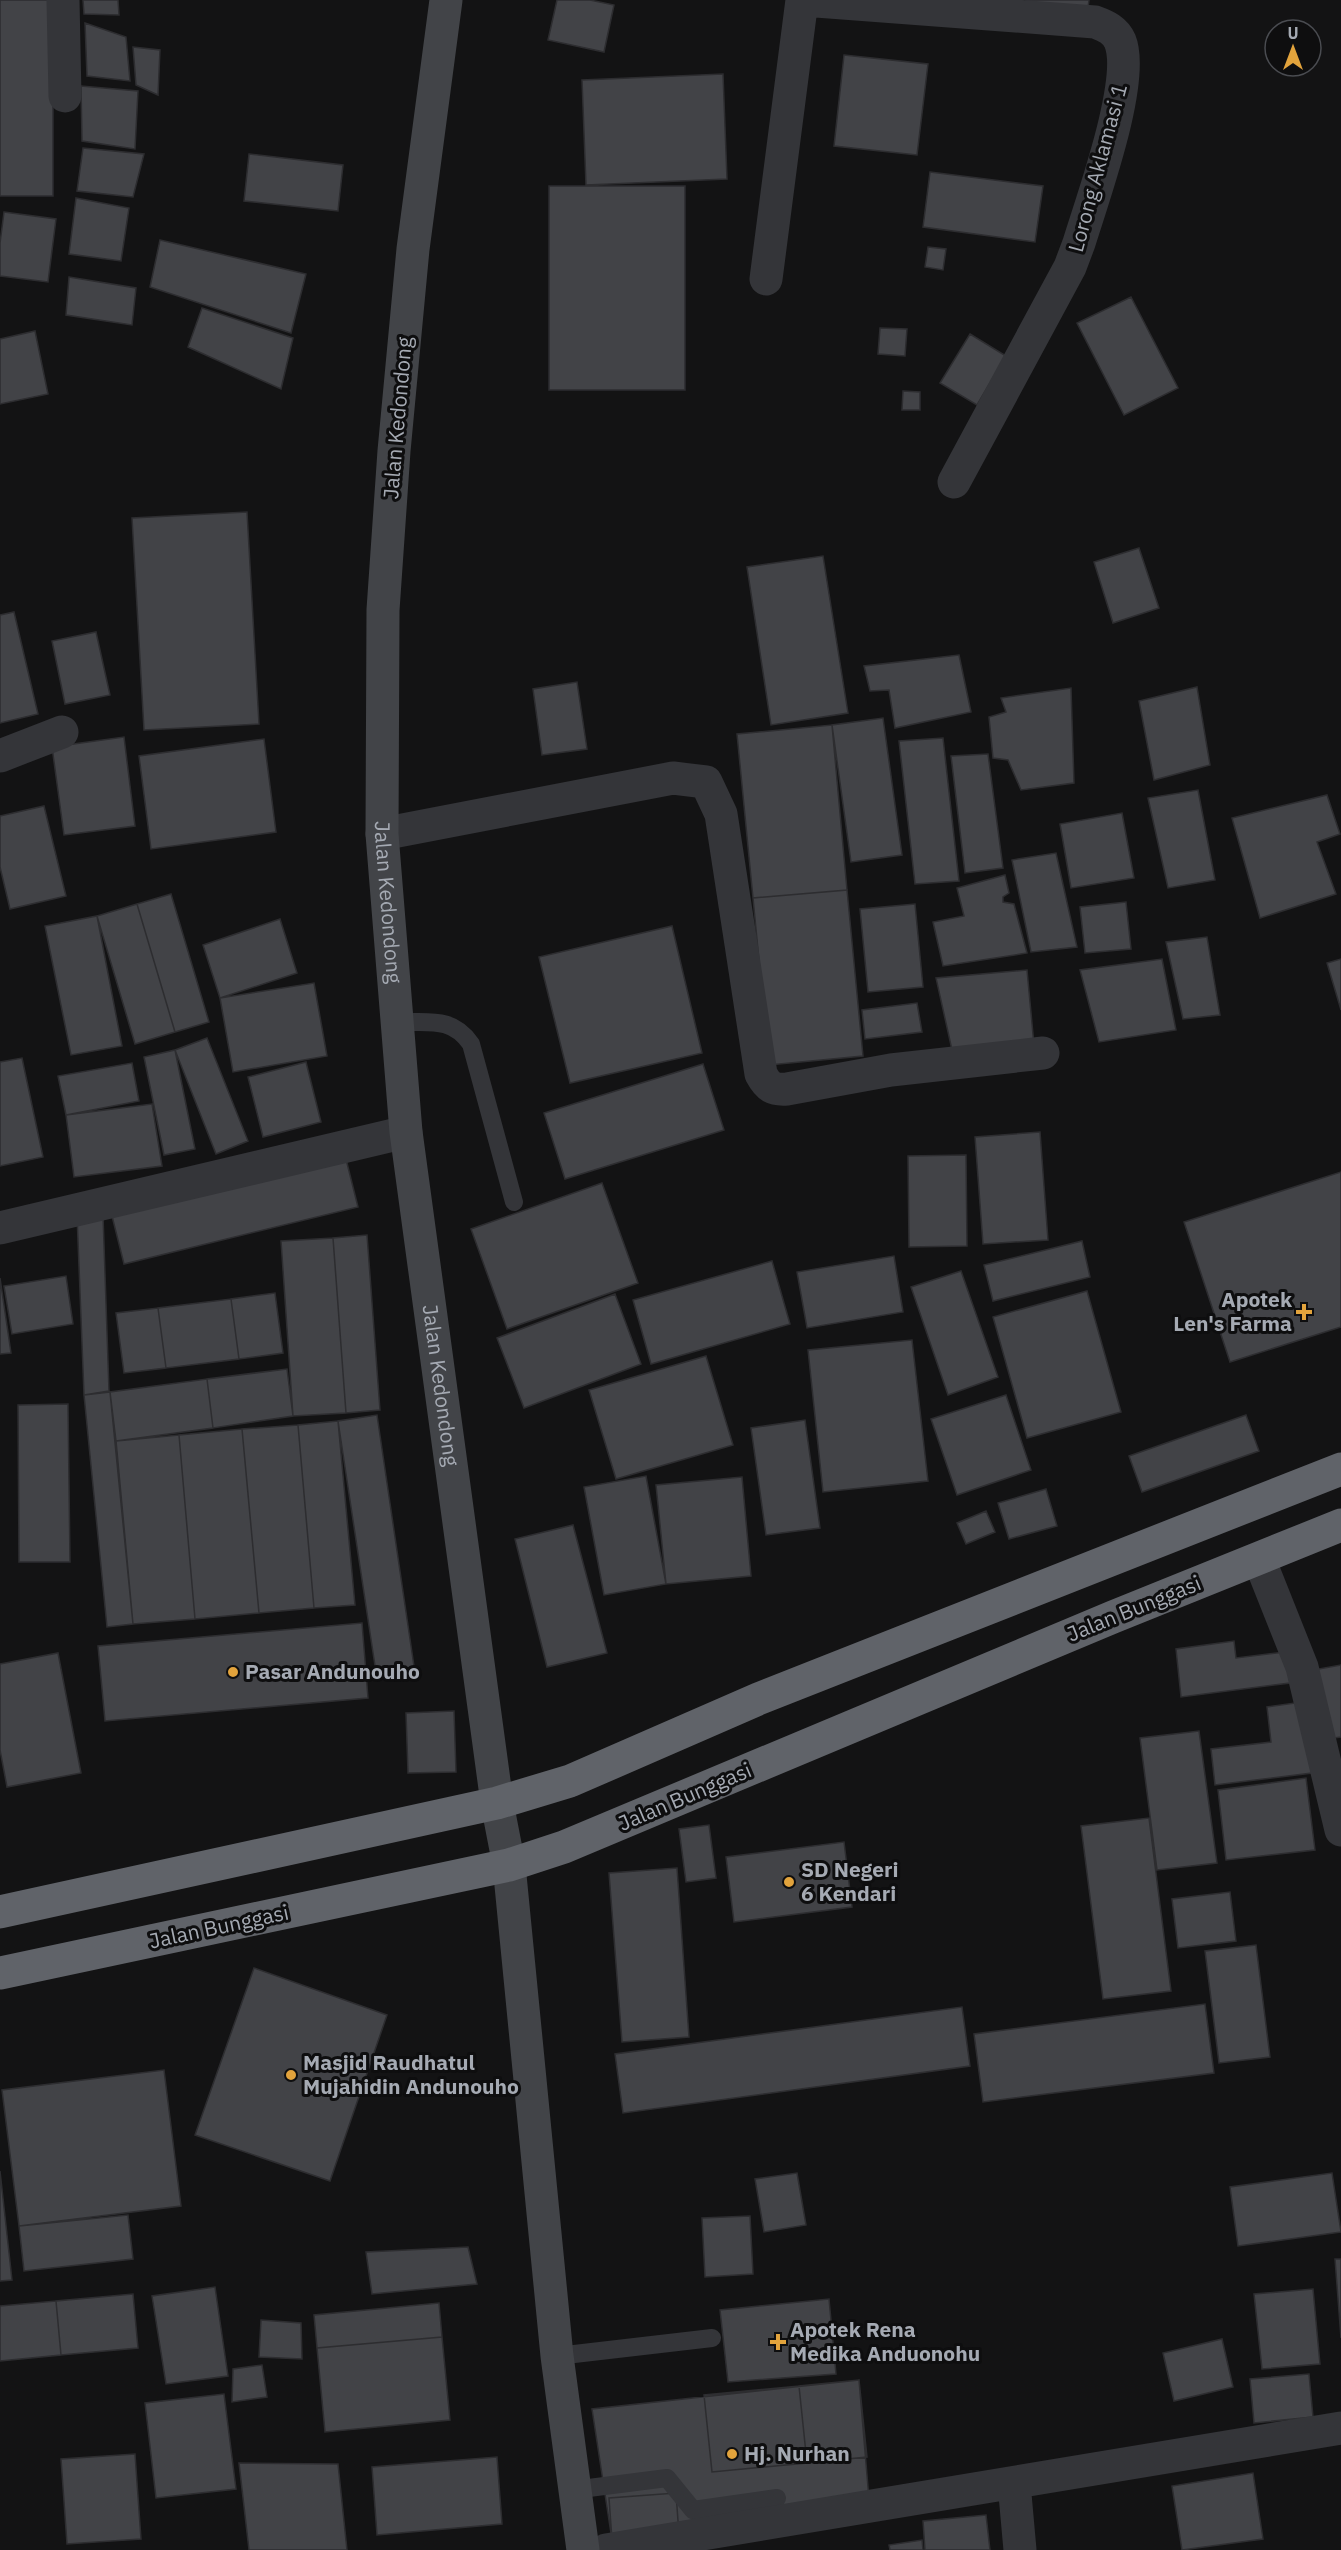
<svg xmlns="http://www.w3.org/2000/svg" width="1341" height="2550" font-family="'IBM Plex Sans',sans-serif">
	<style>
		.building { fill: #424347; stroke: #2d2d30; stroke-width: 1.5 }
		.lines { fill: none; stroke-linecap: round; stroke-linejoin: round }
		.lane { stroke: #343539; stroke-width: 18 }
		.street { stroke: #343539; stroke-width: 33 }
		.secondary { stroke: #424448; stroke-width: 33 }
		.highway { stroke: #606369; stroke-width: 33 }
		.poi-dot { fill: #e2a33c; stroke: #0e0e0f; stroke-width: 2 }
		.labels { text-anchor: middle; stroke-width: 6; stroke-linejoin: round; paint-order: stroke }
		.street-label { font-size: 21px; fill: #a5aab3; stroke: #0e0e0f }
		.poi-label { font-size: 21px; font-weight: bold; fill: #a5aab3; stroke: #0e0e0f; text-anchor: start }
	</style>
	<rect width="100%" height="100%" fill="#131314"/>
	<path class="building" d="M0,0H53V196H0Z
		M83,0H118L119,15L84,14Z
		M557,0H590L614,5L604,52L548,40Z
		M1026,0H1089L1087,16L1025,9Z
		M85,23L126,37L130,81L87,76Z
		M133,47L160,50L158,95L136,85Z
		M844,55L928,64L917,155L834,146Z
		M723,74L727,179L586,185L582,80Z
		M81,86L138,91L135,149L82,141Z
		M83,148L144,154L133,197L77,191Z
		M249,154L343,165L338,211L244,201Z
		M930,172L1043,186L1035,242L923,227Z
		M549,186H685V390H549Z
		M76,198L129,208L121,261L69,254Z
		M4,212L56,219L48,282L0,276V243Z
		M160,240L306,274L291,333L150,287Z
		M928,247L946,249L943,270L925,267Z
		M69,277L136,288L132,325L66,315Z
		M1131,297L1178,388L1124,415L1077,323Z
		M202,308L293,338L281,389L188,347Z
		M880,328L907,329L905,356L878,354Z
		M35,331L48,394L0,404V339Z
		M970,334L1006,356L977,405L940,383Z
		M903,391L920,392V410H902Z
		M247,512L259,724L144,730L132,518Z
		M1139,548L1159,608L1113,623L1094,562Z
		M823,556L848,713L771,725L747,567Z
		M14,612L38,714L0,723V615Z
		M96,632L110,695L65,704L52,641Z
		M959,655L971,712L895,728L889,690L870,691L864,666Z
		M577,682L587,749L542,755L533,689Z
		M1197,687L1210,765L1154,780L1139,701Z
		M1071,688L1074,783L1021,790L1008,760L993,758L989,717L1006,712L1001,698Z
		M883,718L902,855L851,862L832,725Z
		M832,725L847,890L753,898L737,734Z
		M124,737L135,826L64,835L52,747Z
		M943,738L959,881L915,884L899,741Z
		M264,739L276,832L151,849L139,756Z
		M988,754L1003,868L965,873L951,756Z
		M1198,790L1215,880L1168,888L1148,798Z
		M1327,795L1340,834L1317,842L1336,894L1260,918L1232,818Z
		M44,806L66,896L10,909L0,867V816Z
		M1122,813L1134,878L1071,888L1060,824Z
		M1056,853L1077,947L1031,952L1012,860Z
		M1005,875L1009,893L1003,897V902L1014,904L1027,953L943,966L933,922L964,916L957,888Z
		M847,890L863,1056L769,1065L753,898Z
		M171,894L209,1022L175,1032L137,904Z
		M1126,902L1131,949L1085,953L1080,907Z
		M137,904L175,1032L135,1044L97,916Z
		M915,904L923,987L868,992L860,909Z
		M97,916L122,1046L71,1055L45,926Z
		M280,919L297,973L220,998L203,945Z
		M672,926L702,1053L570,1083L539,957Z
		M1207,937L1220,1015L1183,1019L1166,942Z
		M1162,959L1176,1030L1099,1042L1080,970Z
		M1341,959V1010L1327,963Z
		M1027,970L1034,1045L952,1050L936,978Z
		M314,983L327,1056L233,1072L220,998Z
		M917,1003L922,1032L865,1039L862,1010Z
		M207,1038L248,1141L216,1154L175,1050Z
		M175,1050L195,1149L164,1155L144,1057Z
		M22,1058L43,1157L0,1166V1062Z
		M306,1062L321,1122L263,1137L248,1077Z
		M132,1063L139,1101L66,1115L58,1076Z
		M703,1064L724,1130L565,1179L544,1113Z
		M152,1104L162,1166L74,1177L66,1115Z
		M1040,1132L1048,1240L983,1244L975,1137Z
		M345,1155L358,1207L124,1264L111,1212Z
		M966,1155L967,1246L909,1247L908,1156Z
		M1341,1172V1327L1230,1362L1184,1222Z
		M602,1183L638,1283L507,1329L471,1229Z
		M77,1215H103L109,1391L84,1395Z
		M367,1235L380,1410L346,1413L333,1238Z
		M333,1238L346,1413L293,1416L281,1241Z
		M1082,1241L1090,1277L993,1301L984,1265Z
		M894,1256L903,1312L807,1328L797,1272Z
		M772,1261L790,1324L651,1364L633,1300Z
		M961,1271L998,1377L948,1395L911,1287Z
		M66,1276L73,1324L12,1334L4,1286Z
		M0,1278L11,1353L0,1354Z
		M1087,1291L1121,1412L1027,1438L993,1317Z
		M275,1293L283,1353L239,1359L231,1299Z
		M615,1294L641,1364L524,1408L497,1338Z
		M231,1299L239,1359L166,1368L158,1308Z
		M158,1308L166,1368L124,1373L116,1313Z
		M912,1340L928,1481L823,1492L808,1350Z
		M706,1356L733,1445L616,1479L589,1390Z
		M287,1369L293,1416L213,1428L207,1379Z
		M207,1379L213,1428L116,1441L110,1392Z
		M110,1392L133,1624L107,1627L84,1395Z
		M1006,1395L1031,1470L957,1495L931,1419Z
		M68,1404L70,1562H19L18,1405Z
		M377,1415L415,1673L377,1679L338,1421Z
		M1246,1415L1259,1451L1142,1492L1129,1456Z
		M805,1420L820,1528L766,1535L751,1428Z
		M338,1421L355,1605L314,1608L298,1425Z
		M298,1425L314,1608L259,1613L242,1429Z
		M242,1429L259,1613L195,1619L179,1435Z
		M179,1435L195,1619L133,1624L116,1441Z
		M646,1476L666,1584L604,1595L584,1487Z
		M742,1477L751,1576L666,1584L656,1485Z
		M1046,1489L1057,1526L1009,1539L998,1503Z
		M986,1511L995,1532L966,1544L957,1523Z
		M573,1525L607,1653L547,1667L515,1539Z
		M362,1623L368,1698L105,1721L98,1646Z
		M1234,1641L1236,1658L1285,1652L1290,1683L1181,1697L1176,1649Z
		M58,1653L81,1773L7,1787L0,1750V1664Z
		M1341,1665V1737L1327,1739L1313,1670Z
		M1302,1702L1312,1773L1215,1785L1211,1749L1271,1742L1267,1707Z
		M454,1711L456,1772L408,1773L406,1713Z
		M1199,1731L1217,1863L1157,1870L1140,1738Z
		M1306,1778L1315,1850L1226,1860L1218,1790Z
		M1149,1818L1171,1991L1103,1999L1081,1826Z
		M709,1825L716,1878L686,1882L679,1829Z
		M844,1842L852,1907L734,1922L726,1857Z
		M677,1868L689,2037L622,2042L609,1873Z
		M1230,1892L1236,1941L1178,1948L1172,1899Z
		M1256,1945L1270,2057L1219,2063L1205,1951Z
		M254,1968L387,2015L330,2181L195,2135Z
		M1205,2004L1214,2073L983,2102L974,2034Z
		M962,2007L970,2066L623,2113L615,2054Z
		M164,2070L181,2206L19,2226L2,2090Z
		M0,2171L12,2280L0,2281Z
		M797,2173L806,2225L764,2232L755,2179Z
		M1332,2173L1341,2232L1238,2246L1230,2187Z
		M128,2215L133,2259L24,2271L19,2226Z
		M750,2216L753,2274L705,2277L702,2218Z
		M468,2247L477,2284L372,2294L366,2252Z
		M1335,2259H1341V2338Z
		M215,2287L228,2376L166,2384L152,2296Z
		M1313,2289L1320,2364L1262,2369L1254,2294Z
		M133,2294L138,2348L61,2355L56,2301Z
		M829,2299L836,2374L728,2382L720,2310Z
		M56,2301L61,2355L0,2361V2306Z
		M439,2303L442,2337L317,2348L314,2315Z
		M261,2320L301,2323L302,2359L259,2357Z
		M442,2337L450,2420L325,2432L317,2348Z
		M1222,2339L1233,2387L1174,2401L1163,2353Z
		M262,2365L267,2397L232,2402L233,2369Z
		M1309,2374L1313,2417L1254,2423L1250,2379Z
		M859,2380L867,2457L807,2463L799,2386Z
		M859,2380L869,2499L612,2540L592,2409Z
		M799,2386L807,2463L712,2472L704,2395Z
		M224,2394L236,2489L156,2498L145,2403Z
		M135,2454L141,2539L67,2544L61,2459Z
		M497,2457L502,2524L377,2535L372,2467Z
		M239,2463L338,2464L347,2550H249Z
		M1253,2473L1263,2539L1182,2550L1172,2486Z
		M676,2493L679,2535L612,2540L609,2498Z
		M986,2515L990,2550H925L923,2521Z
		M922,2540L923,2550H890L889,2545Z"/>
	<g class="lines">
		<path class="lane" d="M397,1022C428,1023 452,1016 471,1044L514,1202
			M557,2356L712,2338
			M573,2490L667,2478L693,2510L777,2498"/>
		<path class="street" d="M63,0L65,96
			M803,0L1095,22C1106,26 1115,30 1120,41C1136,80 1092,200 1079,243L1070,267L954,482
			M766,279L802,0
			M0,756L62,732
			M382,834L673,778L706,782L721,814L761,1074C768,1087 773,1090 787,1089L891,1070L1043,1053
			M0,1228L406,1132
			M1259,1559L1302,1667L1341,1830
			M1014,2483L1020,2550
			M606,2550L1341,2428"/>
		<path class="secondary" id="s1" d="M446,0L413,249L394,451L383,610L382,834L406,1132L497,1803L509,1865L557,2356L583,2550"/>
		<path class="highway" d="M0,1912L497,1803L570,1781L758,1699L1341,1469
			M0,1973L509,1865L564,1847L1113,1617L1341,1525"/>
	</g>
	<g class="poi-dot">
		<path d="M1301 1303h6v6h6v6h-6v6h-6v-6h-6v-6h6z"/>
		<circle cx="233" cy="1672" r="6"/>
		<circle cx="789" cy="1882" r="6"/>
		<circle cx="291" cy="2075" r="6"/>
		<path d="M775 2333h6v6h6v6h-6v6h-6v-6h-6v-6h6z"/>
		<circle cx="732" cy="2454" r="6"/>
	</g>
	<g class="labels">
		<g class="street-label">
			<text transform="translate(1098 168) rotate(-75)" y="7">Lorong Aklamasi 1</text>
			<text transform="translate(398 418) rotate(-85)" y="7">Jalan Kedondong</text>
			<text dy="7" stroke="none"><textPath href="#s1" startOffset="906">Jalan Kedondong</textPath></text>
			<text dy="7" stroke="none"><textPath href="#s1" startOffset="1392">Jalan Kedondong</textPath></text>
			<text transform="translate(1134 1609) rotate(-22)" y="7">Jalan Bunggasi</text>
			<text transform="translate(685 1797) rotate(-23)" y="7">Jalan Bunggasi</text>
			<text transform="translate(219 1927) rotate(-12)" y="7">Jalan Bunggasi</text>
		</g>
		<g class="poi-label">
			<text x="1292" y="1307" text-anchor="end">Apotek<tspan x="1292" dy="24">Len's Farma</tspan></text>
			<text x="245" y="1679">Pasar Andunouho</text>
			<text x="801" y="1877">SD Negeri<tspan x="801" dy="24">6 Kendari</tspan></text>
			<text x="303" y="2070">Masjid Raudhatul<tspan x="303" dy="24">Mujahidin Andunouho</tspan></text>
			<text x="790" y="2337">Apotek Rena<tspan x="790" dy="24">Medika Anduonohu</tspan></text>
			<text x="744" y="2461">Hj. Nurhan</text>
		</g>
	</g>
	<g transform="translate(1293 48)"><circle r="28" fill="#0e0e0f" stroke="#4a4c51" stroke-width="1.5"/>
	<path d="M0-4.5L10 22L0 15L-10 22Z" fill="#e2a33c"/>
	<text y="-9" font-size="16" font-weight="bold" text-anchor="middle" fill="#a5aab3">U</text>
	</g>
</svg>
